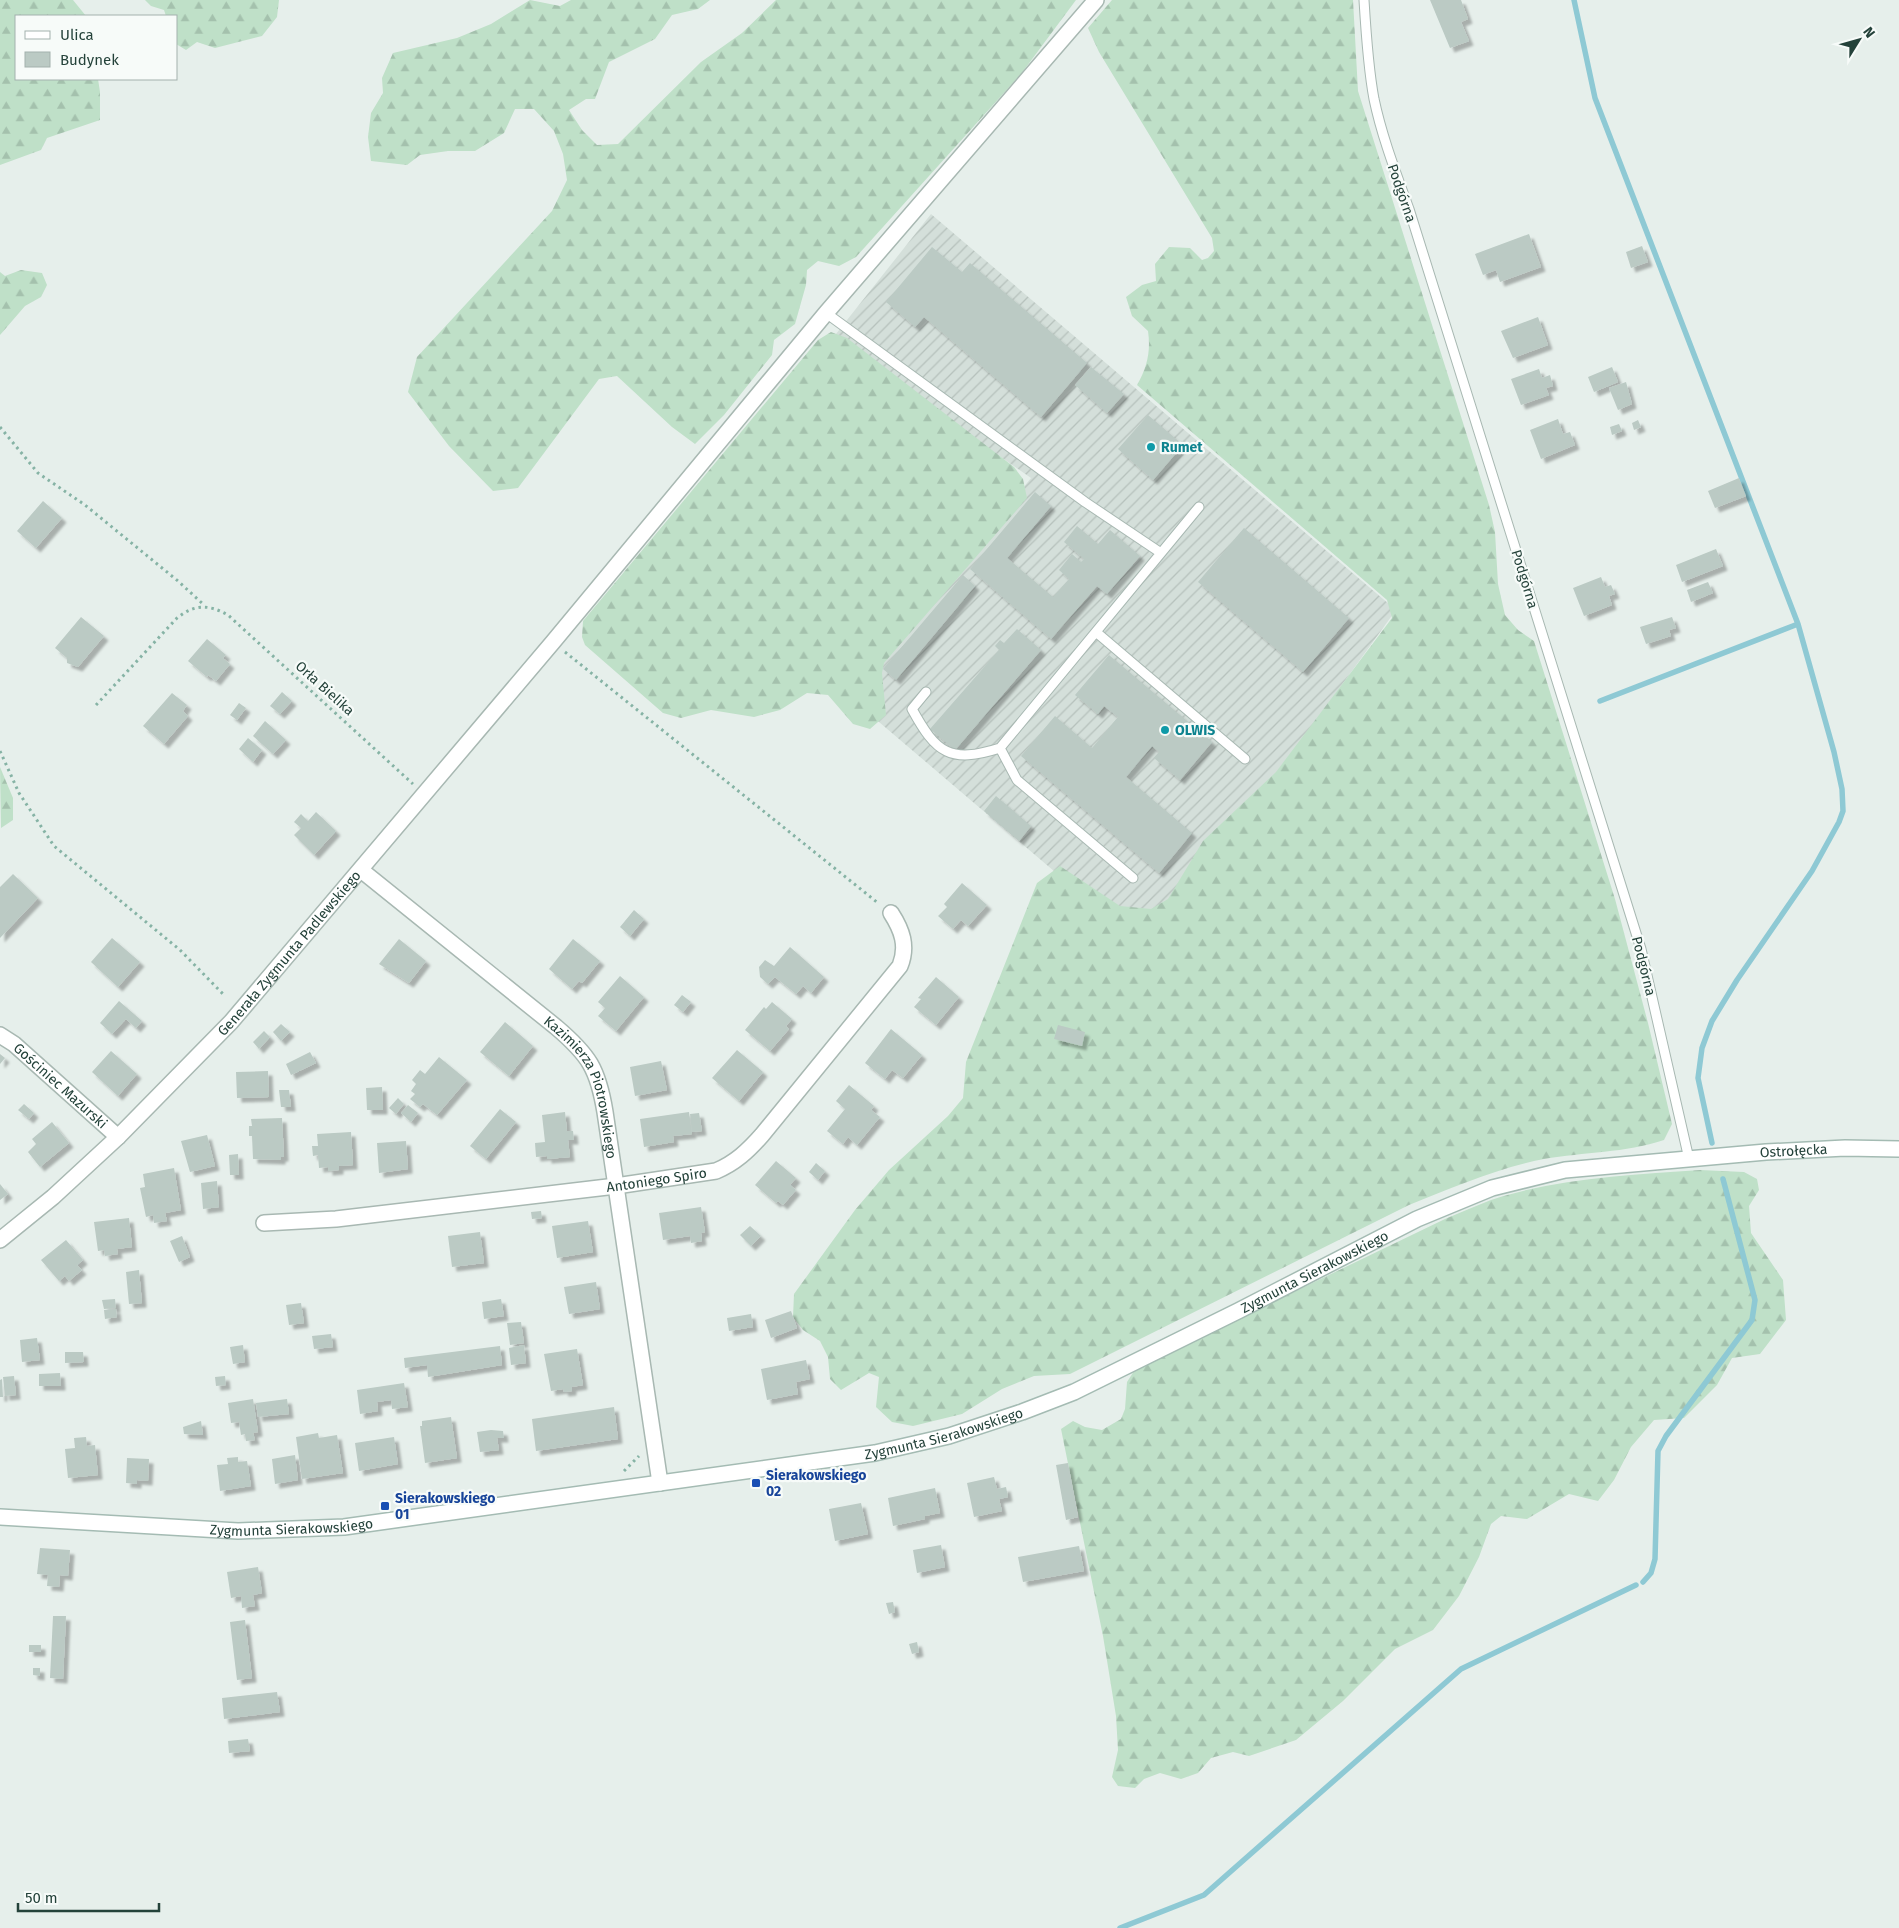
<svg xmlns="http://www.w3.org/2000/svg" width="1899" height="1928" font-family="'Fira Sans',sans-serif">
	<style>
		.industrial { fill: url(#industrial-furrows) }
		.forest { fill: url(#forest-firs) }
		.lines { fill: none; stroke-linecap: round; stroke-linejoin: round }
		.stream { stroke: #8ec9d4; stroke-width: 5.5 }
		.building { fill: #bbcac4; filter: url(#shadow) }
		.lane-casing { stroke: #a8b8b2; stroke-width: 11 }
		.street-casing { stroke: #a8b8b2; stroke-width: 18 }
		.secondary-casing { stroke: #a4bbb3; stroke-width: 18 }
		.path { stroke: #86b3a5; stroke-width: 3; stroke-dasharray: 2.5 4; stroke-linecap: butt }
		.lane { stroke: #fff; stroke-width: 9 }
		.street { stroke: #fff; stroke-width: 15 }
		.secondary { stroke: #fff; stroke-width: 15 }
		.culture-dot { fill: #0f9aa8; stroke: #f7fbf9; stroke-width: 2 }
		.transit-dot { fill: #1a4fb4; stroke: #f7fbf9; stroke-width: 2 }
		.labels { text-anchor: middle; stroke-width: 4.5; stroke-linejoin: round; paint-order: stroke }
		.street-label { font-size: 14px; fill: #24423a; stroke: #f7fbf9 }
		.culture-label { font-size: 14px; font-weight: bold; fill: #0d838f; stroke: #f7fbf9; text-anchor: start }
		.transit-label { font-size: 14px; font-weight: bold; fill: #164399; stroke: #f7fbf9; text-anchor: start }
	</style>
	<defs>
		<pattern id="industrial-furrows" width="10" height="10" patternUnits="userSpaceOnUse" patternTransform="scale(1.25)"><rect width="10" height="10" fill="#d4dfda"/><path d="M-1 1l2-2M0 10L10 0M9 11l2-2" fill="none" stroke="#b6c1bc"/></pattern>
		<pattern id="forest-firs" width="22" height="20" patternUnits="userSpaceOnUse" patternTransform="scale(1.25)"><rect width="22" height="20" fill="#bfe0c8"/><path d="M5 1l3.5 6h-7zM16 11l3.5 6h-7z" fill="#a4c1ad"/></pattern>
		<filter id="shadow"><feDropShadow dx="4.5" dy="4.5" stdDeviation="1" flood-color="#0004"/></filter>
	</defs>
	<rect width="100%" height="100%" fill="#e6efeb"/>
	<path class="industrial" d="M931,214L1396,610L1149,952L852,699L1031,478L832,339Z"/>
	<path class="forest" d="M0,0H73L86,16H16V79H98L100,92V120L47,138L41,150L0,165Z
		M145,0H279L277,17L262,36L215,48L197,42L186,50L176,44V16H166L164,10L151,6Z
		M530,0L560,6L571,0H710L698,9L672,15L655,39L609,62L595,99H586L569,110L582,130L597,145L618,144L701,62L742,33L776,0H1076L1021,74L856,257L839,266L818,261L807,270L806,285L795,324L774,340L772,355L724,415L695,444L672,427L617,376L599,379L518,488L493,491L449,446L408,392L417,357L552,211L567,180L563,154L554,131L534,109H515L504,133L475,151H448L420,155L407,165L371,161L368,137L371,113L383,93L382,78L393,53L457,38L491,24Z
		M1112,0H1353L1358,91L1489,505L1495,532L1498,584L1505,615L1518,630L1534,641L1615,899L1648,1023L1672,1124L1664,1140C1625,1153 1584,1152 1544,1159C1498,1168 1452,1188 1409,1205L1070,1374L1034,1376L1002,1389L962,1414L913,1426L892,1422L876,1407L879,1377L869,1373L841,1390L830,1379L828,1357L820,1341L803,1330L793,1317L794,1294L855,1210L889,1170L948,1116L963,1098L966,1062L1037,883L1060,866L1120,906L1151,909L1168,899L1203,841L1276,772L1392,618L1387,600L1137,385C1147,368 1151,351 1148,331L1132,316L1126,297L1142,285L1156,281L1155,264L1169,247L1190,248L1202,260L1208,258L1214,251L1212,238L1099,52L1088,28Z
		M21,270L42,273L47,285L41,297L25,306L0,335V272L5,276Z
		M831,332L847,338L1014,467L1023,479L1027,498L884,663L882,673L886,715L870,729L853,724L828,695L807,693L780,710L754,717L711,710L681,718L663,713L585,645L582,637L583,621L818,340Z
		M0,767L13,798V820L1,828Z
		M1700,1170L1744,1172L1757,1179L1759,1190L1749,1206L1751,1233L1783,1280L1786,1320L1760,1354L1732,1358L1717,1385L1684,1418L1654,1420L1631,1447L1614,1480L1598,1501L1569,1494L1527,1519L1501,1516L1491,1524L1479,1557L1459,1596L1433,1630L1395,1649L1343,1701L1296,1740L1249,1756L1233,1752L1211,1758L1198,1773L1181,1779L1160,1773L1144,1779L1135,1788L1118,1786L1112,1777L1118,1750L1116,1716L1103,1636L1061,1429L1073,1421L1085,1427L1102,1430L1121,1419L1125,1409L1127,1382L1136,1368L1445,1219C1460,1213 1475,1206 1491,1200C1557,1178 1630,1175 1700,1170Z"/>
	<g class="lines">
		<path class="stream" d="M1574,0L1595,98L1798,624L1834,752L1842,789L1843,811L1839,822L1812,871L1737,980L1712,1021L1702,1048L1698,1078L1712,1143
			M1600,701L1798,624
			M1643,1582L1651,1573L1655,1559L1658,1451L1666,1436L1752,1320L1755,1300L1723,1179
			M1120,1928L1204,1895L1461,1669L1636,1585"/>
	</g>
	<path class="building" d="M1430,0H1461L1468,19L1461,22L1469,41L1450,48Z
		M1529,234L1541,267L1500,282L1496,270L1483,275L1475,254Z
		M1642,246L1648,262L1631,268L1626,252Z
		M932,247L962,272L970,263L1087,363L1041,417L924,317L915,327L886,302Z
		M1538,317L1548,345L1513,358L1501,331Z
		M1091,367L1124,394L1107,413L1075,385Z
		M1612,367L1618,382L1594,392L1588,377Z
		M1539,369L1542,378L1550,375L1553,386L1546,388L1549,395L1521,405L1511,379Z
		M1626,382L1632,404L1618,410L1609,388Z
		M1148,415L1183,445L1153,480L1118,449Z
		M1558,419L1563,434L1570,432L1575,445L1541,459L1530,430Z
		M1638,420L1641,427L1634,430L1632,423Z
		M1619,424L1622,431L1612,435L1610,427Z
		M1739,478L1746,496L1715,508L1708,491Z
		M1035,492L1051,506L1007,558L1053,597L1069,579L1059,570L1072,554L1081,562L1084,559L1064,542L1077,526L1098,544L1110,530L1140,556L1107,594L1097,586L1051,639L970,569Z
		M43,501L62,518L36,548L17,531Z
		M1244,528L1349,618L1303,672L1198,582Z
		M1716,549L1723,566L1682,582L1676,565Z
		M963,575L975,586L896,680L883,669Z
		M1601,577L1605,587L1611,585L1615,594L1609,596L1612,605L1584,616L1573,588Z
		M1708,582L1713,593L1691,602L1687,590Z
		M81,617L104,636L78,667L67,663V658L55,648Z
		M1672,617L1676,628L1669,630L1671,636L1646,644L1640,627Z
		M1017,629L1041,650L955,750L930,729L999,650L995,646L1000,640L1004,643Z
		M207,639L226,655L223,658L230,664L216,681L208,675L207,677L188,661Z
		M1109,655L1212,742L1180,780L1154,758L1159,752L1152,746L1126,777L1192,833L1159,873L1021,756L1055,716L1092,748L1118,717L1104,706L1098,714L1075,695Z
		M282,692L292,701L280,714L270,706Z
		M172,693L187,705L183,711L188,716L164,744L143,726Z
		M239,703L246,708L237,720L230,715Z
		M265,721L286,740L273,754L253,736Z
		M248,738L262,750L253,762L239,749Z
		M996,796L1031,826L1019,841L984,811Z
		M316,812L336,831L314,855L294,835L301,828L294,822L301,814L308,821Z
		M13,874L38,898L0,938V887Z
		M962,883L987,905L968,926L961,920L953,929L938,916L947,907L944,904Z
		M634,910L644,919L630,936L620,927Z
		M112,938L140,962L118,987L91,962Z
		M399,939L426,961L409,983L379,964Z
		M573,939L600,961L582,983L579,981L572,989L549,969Z
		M790,947L824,977L811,993L803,986L796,994L775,977L768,984L760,977L759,967L765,960L774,966Z
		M620,976L644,997L616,1031L598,1016L605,1008L598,1002Z
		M936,977L959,997L936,1025L914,1007L921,999L918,998Z
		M682,995L691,1002L683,1012L674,1005Z
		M119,1001L142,1021L136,1028L126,1019L112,1034L100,1023Z
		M772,1002L792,1019L786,1026L789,1029L770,1051L745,1030L764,1007L766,1009Z
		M505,1022L533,1046L509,1076L480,1052Z
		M281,1024L290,1032L281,1041L273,1032Z
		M1058,1025L1085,1032L1082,1046L1054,1039Z
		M891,1029L922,1055L903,1078L892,1070L885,1079L865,1063Z
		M264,1031L270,1037L259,1049L253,1042Z
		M737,1050L763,1072L739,1101L712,1078Z
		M111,1051L137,1074L118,1096L92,1072Z
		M310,1052L316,1063L291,1075L286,1064Z
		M0,1054L5,1058L0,1064Z
		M439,1057L467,1080L437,1115L423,1104L420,1107L410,1099L415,1094L411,1091L416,1084L412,1080L420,1070L425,1074Z
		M661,1061L667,1090L635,1096L630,1067Z
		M268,1071L269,1097L237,1098L236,1072Z
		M849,1085L874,1106L871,1110L880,1117L857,1145L848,1137L843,1144L827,1131L845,1109L836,1101Z
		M382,1087L383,1110H367L366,1088Z
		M279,1090H289L291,1107H281Z
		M398,1098L404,1104L396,1114L389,1108Z
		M24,1104L34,1113L29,1119L18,1110Z
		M408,1105L418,1113L411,1122L401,1113Z
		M500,1109L516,1122L486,1159L470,1146Z
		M565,1112L567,1131H573L574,1140H568L570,1157L547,1159V1156L536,1157L535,1143L545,1142L542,1115Z
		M689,1112L692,1134L673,1136L674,1142L644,1147L640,1119Z
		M699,1113L702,1131L692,1132L690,1114Z
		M282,1118L284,1157H281V1160L253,1159L252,1136H249V1126H252L251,1119Z
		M52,1122L69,1143L40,1167L28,1152L36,1144L32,1139Z
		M351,1132L353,1165L339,1166V1170L328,1171V1167L319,1168L318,1155L313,1156L312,1146H318L317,1134Z
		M207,1135L215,1166L190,1172L181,1141Z
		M406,1141L408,1169L379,1173L377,1143Z
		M238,1154L239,1175H230L229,1155Z
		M776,1161L796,1178L790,1185L796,1190L783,1205L778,1201L776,1203L755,1185Z
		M816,1163L825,1171L818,1180L809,1172Z
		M174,1168L181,1210L165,1213L167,1221L154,1223L153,1215L146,1217L140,1188L145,1187L143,1174Z
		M217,1181L219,1207L203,1209L201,1183Z
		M0,1184L8,1194L0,1200Z
		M701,1207L705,1232L701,1233L702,1241L691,1243L690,1236L663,1240L659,1213Z
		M541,1211L542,1218L532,1219L531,1212Z
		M129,1218L132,1247L117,1249L118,1254L105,1256L104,1250L98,1251L94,1222Z
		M588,1221L593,1252L557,1258L552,1226Z
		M750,1226L761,1236L751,1246L740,1235Z
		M480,1232L484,1263L452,1267L448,1236Z
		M182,1236L190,1257L179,1262L170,1241Z
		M66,1240L83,1260L77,1265L82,1270L69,1281L65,1276L59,1281L41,1260Z
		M139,1270L142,1303L129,1304L126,1272Z
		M596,1282L600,1309L569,1314L564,1287Z
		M115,1299L116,1308L104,1309L102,1300Z
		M501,1299L504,1316L484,1319L482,1302Z
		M301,1303L304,1323L289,1325L286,1305Z
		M116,1309L117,1317L105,1319L104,1310Z
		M791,1311L797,1328L771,1338L765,1320Z
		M751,1314L753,1327L729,1331L727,1318Z
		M521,1322L524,1343L510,1345L507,1323Z
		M331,1334L333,1347L314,1349L312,1336Z
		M37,1338L40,1360L22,1362L20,1340Z
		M243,1345L245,1362L233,1364L230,1347Z
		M524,1345L526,1363L511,1365L509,1348Z
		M500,1346L502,1365L428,1377L427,1365L405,1368L404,1358Z
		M577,1349L583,1385L572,1387V1391L564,1392L563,1389L551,1391L544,1354Z
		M65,1352H83L84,1362L65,1363Z
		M806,1360L810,1379L796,1382L798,1394L767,1400L761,1369Z
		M60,1373L61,1386H39V1374Z
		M14,1376L16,1395L5,1396L3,1377Z
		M225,1376L226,1385L216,1386L215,1377Z
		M2,1379L3,1397H0V1380Z
		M404,1383L408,1407L392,1409L391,1400L377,1402L378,1411L360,1414L357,1390Z
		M253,1399L258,1432L253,1433L255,1440L246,1441L245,1434L241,1435L239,1422L231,1423L228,1403Z
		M287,1399L289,1414L258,1417L256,1403Z
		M614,1407L618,1439L536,1451L532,1419Z
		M451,1417L457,1458L425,1463L420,1426H422V1421Z
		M201,1421L203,1435L184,1434L183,1427Z
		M491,1430L503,1431L504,1438H497L499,1450L480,1452L477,1432Z
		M318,1433L319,1438L337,1435L343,1473L302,1479L296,1437Z
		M86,1437L87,1446L95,1445L98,1475L68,1478L65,1449L75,1448L74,1438Z
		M394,1437L398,1464L359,1471L355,1443Z
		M295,1455L298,1480L275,1484L272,1459Z
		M238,1457V1462L247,1461L251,1486L220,1491L217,1465L228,1464L227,1458Z
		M127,1458L149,1459L148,1481L137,1480V1484L126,1483Z
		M1068,1463L1078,1517L1066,1520L1056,1465Z
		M994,1477L997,1489L1006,1487L1008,1497L999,1499L1002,1511L974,1517L967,1483Z
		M935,1488L940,1513L925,1516V1519L893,1526L888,1498Z
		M861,1503L868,1534L835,1541L829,1509Z
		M941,1545L945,1567L917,1573L913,1550Z
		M1079,1546L1084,1571L1023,1582L1018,1557Z
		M40,1548L70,1550L68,1576L60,1575L59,1587L47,1586L48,1575L37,1574Z
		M258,1567L262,1593L253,1595L255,1606L242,1608L241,1596L231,1598L227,1572Z
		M893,1602L895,1612L889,1614L886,1603Z
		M53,1616H66L63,1679L50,1678Z
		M245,1620L252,1678L237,1680L230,1622Z
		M917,1642L919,1652L912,1654L909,1644Z
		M29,1645H41V1652H29Z
		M33,1668H40V1676L33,1675Z
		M277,1692L280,1712L224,1719L222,1698Z
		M248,1739L250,1751L229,1753L228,1741Z"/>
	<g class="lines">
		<g class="lane-casing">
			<path id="lane" d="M1364,0C1366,33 1368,67 1374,99C1382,137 1396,173 1409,209L1641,949L1689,1159
				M826,313L1085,502L1161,553L1199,507
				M1096,632L1245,759
				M926,692L912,709C936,753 950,764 1000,748
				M1133,878L1017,780L1000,748L1161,553"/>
		</g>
		<g class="street-casing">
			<g id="street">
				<path id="s1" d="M361,870L556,1027C589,1055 598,1069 605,1112L660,1483"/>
				<path id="s2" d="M0,1035L14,1044L118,1137"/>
				<path id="s3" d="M264,1223L336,1219L616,1186L716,1171C735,1163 748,1151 762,1135L900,966C908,946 902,930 891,913"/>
				<path id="s4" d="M0,1240L53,1197L118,1137L231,1022L553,642L826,313L1096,0"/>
			</g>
		</g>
		<g class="secondary-casing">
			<g id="secondary">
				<path id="s5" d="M0,1517L238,1531L344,1527L875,1453L949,1436L1022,1412L1074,1392L1238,1311L1417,1219L1492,1188L1565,1170L1766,1152L1845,1148L1899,1149"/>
			</g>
		</g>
		<path class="path" d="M0,427L38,473L85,505L178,581L204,605
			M565,652L878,903
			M96,705L177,618C195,604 208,604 228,615L413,784
			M0,751L19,793L54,846L180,950L224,995
			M624,1471L639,1456"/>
		<use href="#lane" class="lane"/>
		<use href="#street" class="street"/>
		<use href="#secondary" class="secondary"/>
	</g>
	<g class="culture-dot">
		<circle cx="1151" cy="447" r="5"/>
		<circle cx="1165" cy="730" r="5"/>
	</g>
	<g class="transit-dot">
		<rect x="751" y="1478" width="10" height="10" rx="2.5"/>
		<rect x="380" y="1501" width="10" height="10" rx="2.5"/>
	</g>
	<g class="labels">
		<g class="street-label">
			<text transform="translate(1402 193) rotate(71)" y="5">Podgórna</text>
			<text transform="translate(1525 579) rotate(73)" y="5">Podgórna</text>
			<text transform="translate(325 688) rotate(42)" y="5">Orła Bielika</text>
			<text dy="5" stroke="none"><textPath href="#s4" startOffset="408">Generała Zygmunta Padlewskiego</textPath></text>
			<text transform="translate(1644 966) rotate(76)" y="5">Podgórna</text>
			<text dy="5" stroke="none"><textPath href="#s2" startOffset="79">Gościniec Mazurski</textPath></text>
			<text dy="5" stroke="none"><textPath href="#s1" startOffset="318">Kazimierza Piotrowskiego</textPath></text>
			<text dy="5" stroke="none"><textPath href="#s5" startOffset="1859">Ostrołęcka</textPath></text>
			<text dy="5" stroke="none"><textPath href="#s3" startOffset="395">Antoniego Spiro</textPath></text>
			<text dy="5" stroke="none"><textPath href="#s5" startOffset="1358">Zygmunta Sierakowskiego</textPath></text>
			<text dy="5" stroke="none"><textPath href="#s5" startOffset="952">Zygmunta Sierakowskiego</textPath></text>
			<text dy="5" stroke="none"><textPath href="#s5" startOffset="292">Zygmunta Sierakowskiego</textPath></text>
		</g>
		<g class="culture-label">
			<text x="1161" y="452">Rumet</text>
			<text x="1175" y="735">OLWIS</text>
		</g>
		<g class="transit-label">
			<text x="766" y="1480">Sierakowskiego<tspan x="766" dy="16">02</tspan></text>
			<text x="395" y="1503">Sierakowskiego<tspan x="395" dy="16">01</tspan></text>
		</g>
	</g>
	<rect x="15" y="15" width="162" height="65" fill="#f7fbf9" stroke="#a3b1ad"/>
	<rect x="25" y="31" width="25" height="8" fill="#ffffff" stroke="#a3b1ad"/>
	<text x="60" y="40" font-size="15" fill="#24423a">Ulica</text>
	<rect x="25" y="52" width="25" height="15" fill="#bbcac4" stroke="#a3b1ad"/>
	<text x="60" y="65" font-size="15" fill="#24423a">Budynek</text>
	<g transform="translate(1859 40) rotate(53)" stroke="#f7fbf9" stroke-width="4" paint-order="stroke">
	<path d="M0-4L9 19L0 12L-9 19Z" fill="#24423a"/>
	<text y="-8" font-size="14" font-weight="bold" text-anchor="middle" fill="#24423a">N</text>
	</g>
	<path d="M18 1903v8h141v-8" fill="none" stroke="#24423a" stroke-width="2.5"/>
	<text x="25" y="1903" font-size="15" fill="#24423a" stroke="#f7fbf9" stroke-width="4" paint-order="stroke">50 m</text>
</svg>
